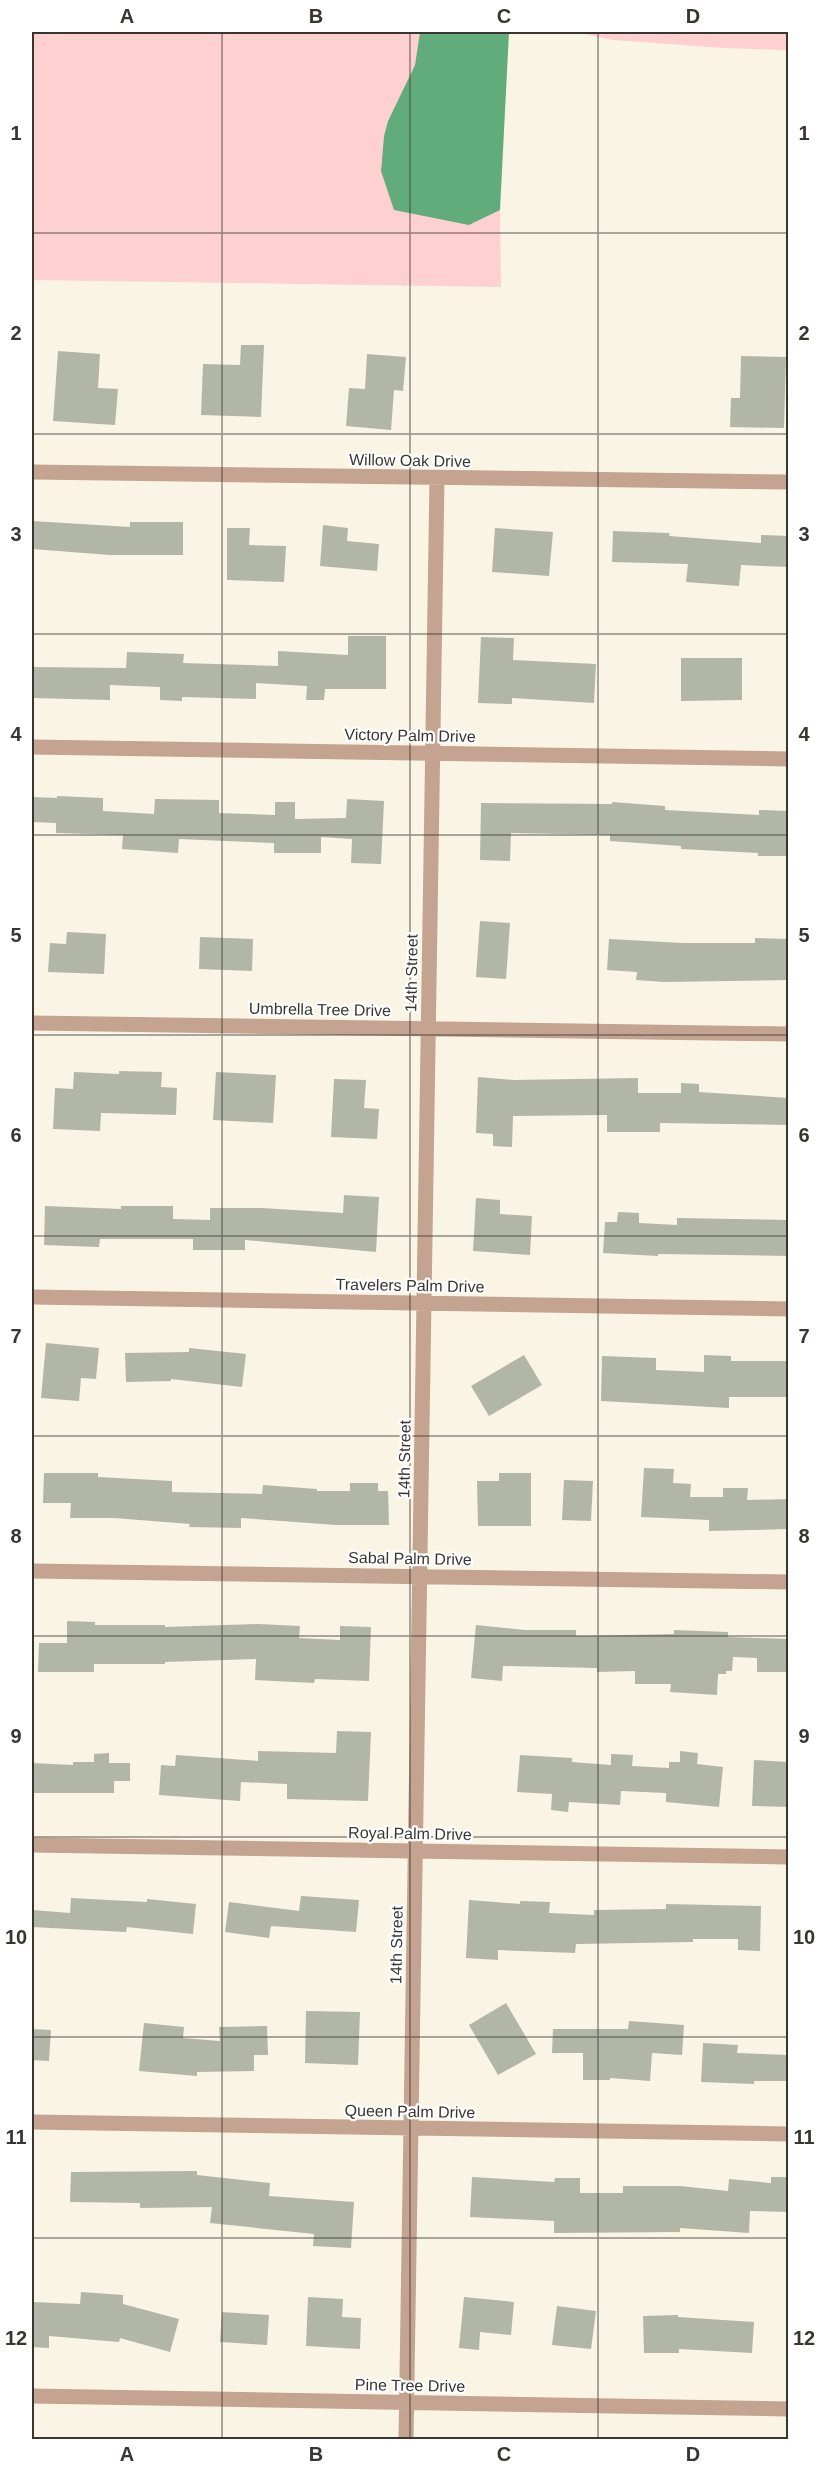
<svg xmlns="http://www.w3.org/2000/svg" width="820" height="2471" font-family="Helvetica,sans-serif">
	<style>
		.green { fill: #fed0d0 }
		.water { fill: #62ac7b }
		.building { fill: #b2b6a7 }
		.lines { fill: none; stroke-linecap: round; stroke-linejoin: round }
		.street { stroke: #c4a390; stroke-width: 15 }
		.grid { fill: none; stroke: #393631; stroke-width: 1.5; stroke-opacity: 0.55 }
		.labels { text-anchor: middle; stroke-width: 4.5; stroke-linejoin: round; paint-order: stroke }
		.street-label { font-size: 16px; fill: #393631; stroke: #fff }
		.neatline { fill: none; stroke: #393631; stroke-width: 2 }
		.grid-label { font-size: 20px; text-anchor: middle; font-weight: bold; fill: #393631 }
	</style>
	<rect width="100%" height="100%" fill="#faf4e5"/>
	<path class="green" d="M32,32H420L415,65L388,121L384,136L381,171L469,225L500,210L501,287L32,280Z
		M574,32H788V50L723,48L613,40Z"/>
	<path class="water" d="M420,32H509L500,210L469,225L394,210L381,171L384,136L388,121L415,65Z"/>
	<path class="building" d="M241,345H264L261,417L201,415L203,364L240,365Z
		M58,351L100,354L98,388L118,389L115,425L53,421Z
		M367,354L406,357L403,391L394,390L391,430L346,426L349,388L365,389Z
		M741,356L786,357L784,428L730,427L731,398H740Z
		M32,521L130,527V522H183V555H110L32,549Z
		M323,525L348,528L347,541L379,544L377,571L320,566Z
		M227,528H250L249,545L286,546L284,582L227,580Z
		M495,528L553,532L549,576L492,572Z
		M613,531L670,533L669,536L761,543V535L789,536V567L741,565L739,586L686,582L688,564L612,562Z
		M348,636H386V689H325L324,700H306L307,686L256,683V699L182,697V701L160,700V687L110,685V700L32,698V667L126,668L127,652L184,654L183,663L278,666V651L348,655Z
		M481,637L514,638L513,660L596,664L594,703L512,698V704L478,703Z
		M681,658H742V700L681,701Z
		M57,796L103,798V811L154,814L155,799L219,800V813L275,815V802H295V819L346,818L347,799L384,801L381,864L351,863L352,839L321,837V853H274V843L179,839L178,853L122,849L123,835L56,833V823L32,822V797L57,798Z
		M612,802L665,806V810L759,815V810L789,811V856H758V853L681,849V846L610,841V835L511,833L510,861L480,860L481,803L612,804Z
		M480,921L510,923L506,979L476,977Z
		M67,932L106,934L104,974L48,972L50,943L66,944Z
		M200,937L253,939L252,971L199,969Z
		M755,938L789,939V980L664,982L636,980L637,972L607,970L609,939L682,943H755Z
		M119,1071L162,1072L161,1087L177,1088L176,1115L101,1113L100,1131L53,1129L55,1088L73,1089L74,1072L119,1074Z
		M216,1072L276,1075L273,1123L213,1120Z
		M478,1077L514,1080L638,1078V1093H681V1083L699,1084V1092L789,1098V1125L660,1123V1132H607V1115L513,1116L512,1147L493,1146V1134L476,1133Z
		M334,1079L366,1080L364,1108L379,1109L377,1139L331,1137Z
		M344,1195L379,1197L376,1252L245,1240V1250H193V1239H100L99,1247L44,1245L45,1206L121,1209V1206H173V1219L210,1220V1208H262L343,1213Z
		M476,1198L500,1200V1214L532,1216L530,1255L473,1251Z
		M618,1212L639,1213V1223L677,1225V1218L789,1220V1256L658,1254V1256L603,1253L605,1222H617Z
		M46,1343L99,1348L96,1379L81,1378L79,1401L41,1398Z
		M189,1348L246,1354L242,1387L171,1379V1381L126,1382L125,1353L189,1352Z
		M524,1355L542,1385L489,1416L471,1386Z
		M704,1355L731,1356V1361H789V1397H729V1408L601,1401L602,1356L656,1358V1370L704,1372Z
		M644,1468L674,1469L673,1483L691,1484L690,1497H723V1488H748L747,1500L789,1499V1529L709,1531V1520L641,1517Z
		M44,1473H98V1477L172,1481V1492L262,1494L263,1485L317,1489V1491H350V1483H378V1491H388L389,1525H336L241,1518V1528L189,1527L190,1524L114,1518H70L71,1503H43Z
		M499,1473H531V1526H478L477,1481H499Z
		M564,1480L593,1481L591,1521L562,1520Z
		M67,1621L95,1622V1625H165V1627L258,1624L300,1626L299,1638L340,1640V1626L371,1627L369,1681L315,1679L314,1683L255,1680L256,1659L165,1662V1664H94V1672H38L39,1643H67Z
		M476,1625L525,1630H576V1636L674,1634V1630L728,1632V1637L789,1639V1672H757V1658L733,1657L732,1671H726V1674H718L717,1695L670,1692L671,1684H635V1671L597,1672V1668L503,1666L502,1681L471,1678Z
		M337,1731L371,1732L368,1801L287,1799V1784L241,1782L240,1801L159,1795L161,1765L175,1766L176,1755L258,1761V1751L336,1753Z
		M680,1751L698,1753L697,1764L723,1767L719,1807L666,1802V1793L621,1791L620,1805L569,1802L568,1812L551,1810L552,1794L517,1792L520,1755L572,1758V1762L611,1765V1754L633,1755L632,1766L669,1768V1762H680Z
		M109,1753V1763H130V1781H114V1793H32V1763L73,1765V1762H94V1754Z
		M754,1760L789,1762V1807L752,1806Z
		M301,1896L359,1900L356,1932L271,1926L269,1938L225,1932L229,1902L299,1911Z
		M71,1898L147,1902V1899L196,1904L193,1934L127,1927L126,1932L32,1927V1910L70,1913Z
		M469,1900L520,1904V1901L550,1902L549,1913L594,1915V1910L666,1909V1904L761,1906L760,1951L738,1950V1939H693V1942L576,1944L575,1953L498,1950V1960L466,1958Z
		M506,2003L536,2054L498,2075L469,2025Z
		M306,2011L360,2012L358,2065L305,2063Z
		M629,2021L684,2025L682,2055L652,2053L650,2081L610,2078V2080H583V2053H552L553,2029H628Z
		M144,2023L184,2027L183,2038L220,2041L219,2027L267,2026L268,2055H254V2071L197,2072V2076L139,2071Z
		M32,2029L51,2030L49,2061L32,2060Z
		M703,2043L738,2045L737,2053L789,2055V2081H754V2084L701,2082Z
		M197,2171V2175L270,2183L269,2196L354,2202L351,2248L313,2246L314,2234L210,2223L212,2207L140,2208V2203L70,2202L71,2172Z
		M472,2177L554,2182L555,2178H580V2193H623V2186H680L728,2191L729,2179L771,2183V2177H789V2212L750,2211L749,2233L680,2228V2232L554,2233V2221L470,2217Z
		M81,2292L123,2295V2304L179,2319L170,2352L120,2338L119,2342L49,2336V2348L32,2347V2302L80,2304Z
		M308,2297L343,2299L342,2317L361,2318L360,2349L306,2346Z
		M464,2297L514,2302L511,2335L480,2332L479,2350L459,2348Z
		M557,2306L596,2311L591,2349L552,2345Z
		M222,2312L269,2315L267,2345L220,2342Z
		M678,2315V2317L754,2322L752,2353L679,2349V2353H644L643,2316Z"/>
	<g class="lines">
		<path class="street" d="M32,472L788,482
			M32,747L788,759
			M32,1023L788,1034
			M32,1297L788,1309
			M32,1571L788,1582
			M32,1845L788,1857
			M32,2122L788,2134
			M32,2396L788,2409
			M406,2440L437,478"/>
	</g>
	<path class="grid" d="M222,32V2440M410,32V2440M598,32V2440M32,233H788M32,434H788M32,634H788M32,835H788M32,1035H788M32,1236H788M32,1436H788M32,1636H788M32,1837H788M32,2037H788M32,2238H788"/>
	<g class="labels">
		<g class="street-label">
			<text transform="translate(410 460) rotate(1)" y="6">Willow Oak Drive</text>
			<text transform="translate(410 735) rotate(1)" y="6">Victory Palm Drive</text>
			<text transform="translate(411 973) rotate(-89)" y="6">14th Street</text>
			<text transform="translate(320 1009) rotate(1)" y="6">Umbrella Tree Drive</text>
			<text transform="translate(410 1285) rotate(1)" y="6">Travelers Palm Drive</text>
			<text transform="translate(404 1459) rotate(-89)" y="6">14th Street</text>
			<text transform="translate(410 1558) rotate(1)" y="6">Sabal Palm Drive</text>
			<text transform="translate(410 1833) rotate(1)" y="6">Royal Palm Drive</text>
			<text transform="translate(396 1945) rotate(-89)" y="6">14th Street</text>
			<text transform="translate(410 2111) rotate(1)" y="6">Queen Palm Drive</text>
			<text transform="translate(410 2385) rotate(1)" y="6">Pine Tree Drive</text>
		</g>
	</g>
	<rect width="820" height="2471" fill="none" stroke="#ffffff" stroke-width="66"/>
	<rect x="33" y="33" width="754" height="2405" class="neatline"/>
	<g class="grid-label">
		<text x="127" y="23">A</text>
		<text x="316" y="23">B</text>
		<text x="504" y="23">C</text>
		<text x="693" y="23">D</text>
		<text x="16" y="140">1</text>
		<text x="804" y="140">1</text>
		<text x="16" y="340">2</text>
		<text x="804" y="340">2</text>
		<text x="16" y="541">3</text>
		<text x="804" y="541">3</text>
		<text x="16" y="741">4</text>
		<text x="804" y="741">4</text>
		<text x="16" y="942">5</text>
		<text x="804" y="942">5</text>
		<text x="16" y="1142">6</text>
		<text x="804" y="1142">6</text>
		<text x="16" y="1343">7</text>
		<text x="804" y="1343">7</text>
		<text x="16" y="1543">8</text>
		<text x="804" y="1543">8</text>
		<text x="16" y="1743">9</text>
		<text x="804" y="1743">9</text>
		<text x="16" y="1944">10</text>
		<text x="804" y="1944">10</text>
		<text x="16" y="2144">11</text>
		<text x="804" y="2144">11</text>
		<text x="16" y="2345">12</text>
		<text x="804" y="2345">12</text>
		<text x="127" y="2461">A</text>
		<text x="316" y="2461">B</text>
		<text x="504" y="2461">C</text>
		<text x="693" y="2461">D</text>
	</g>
</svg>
